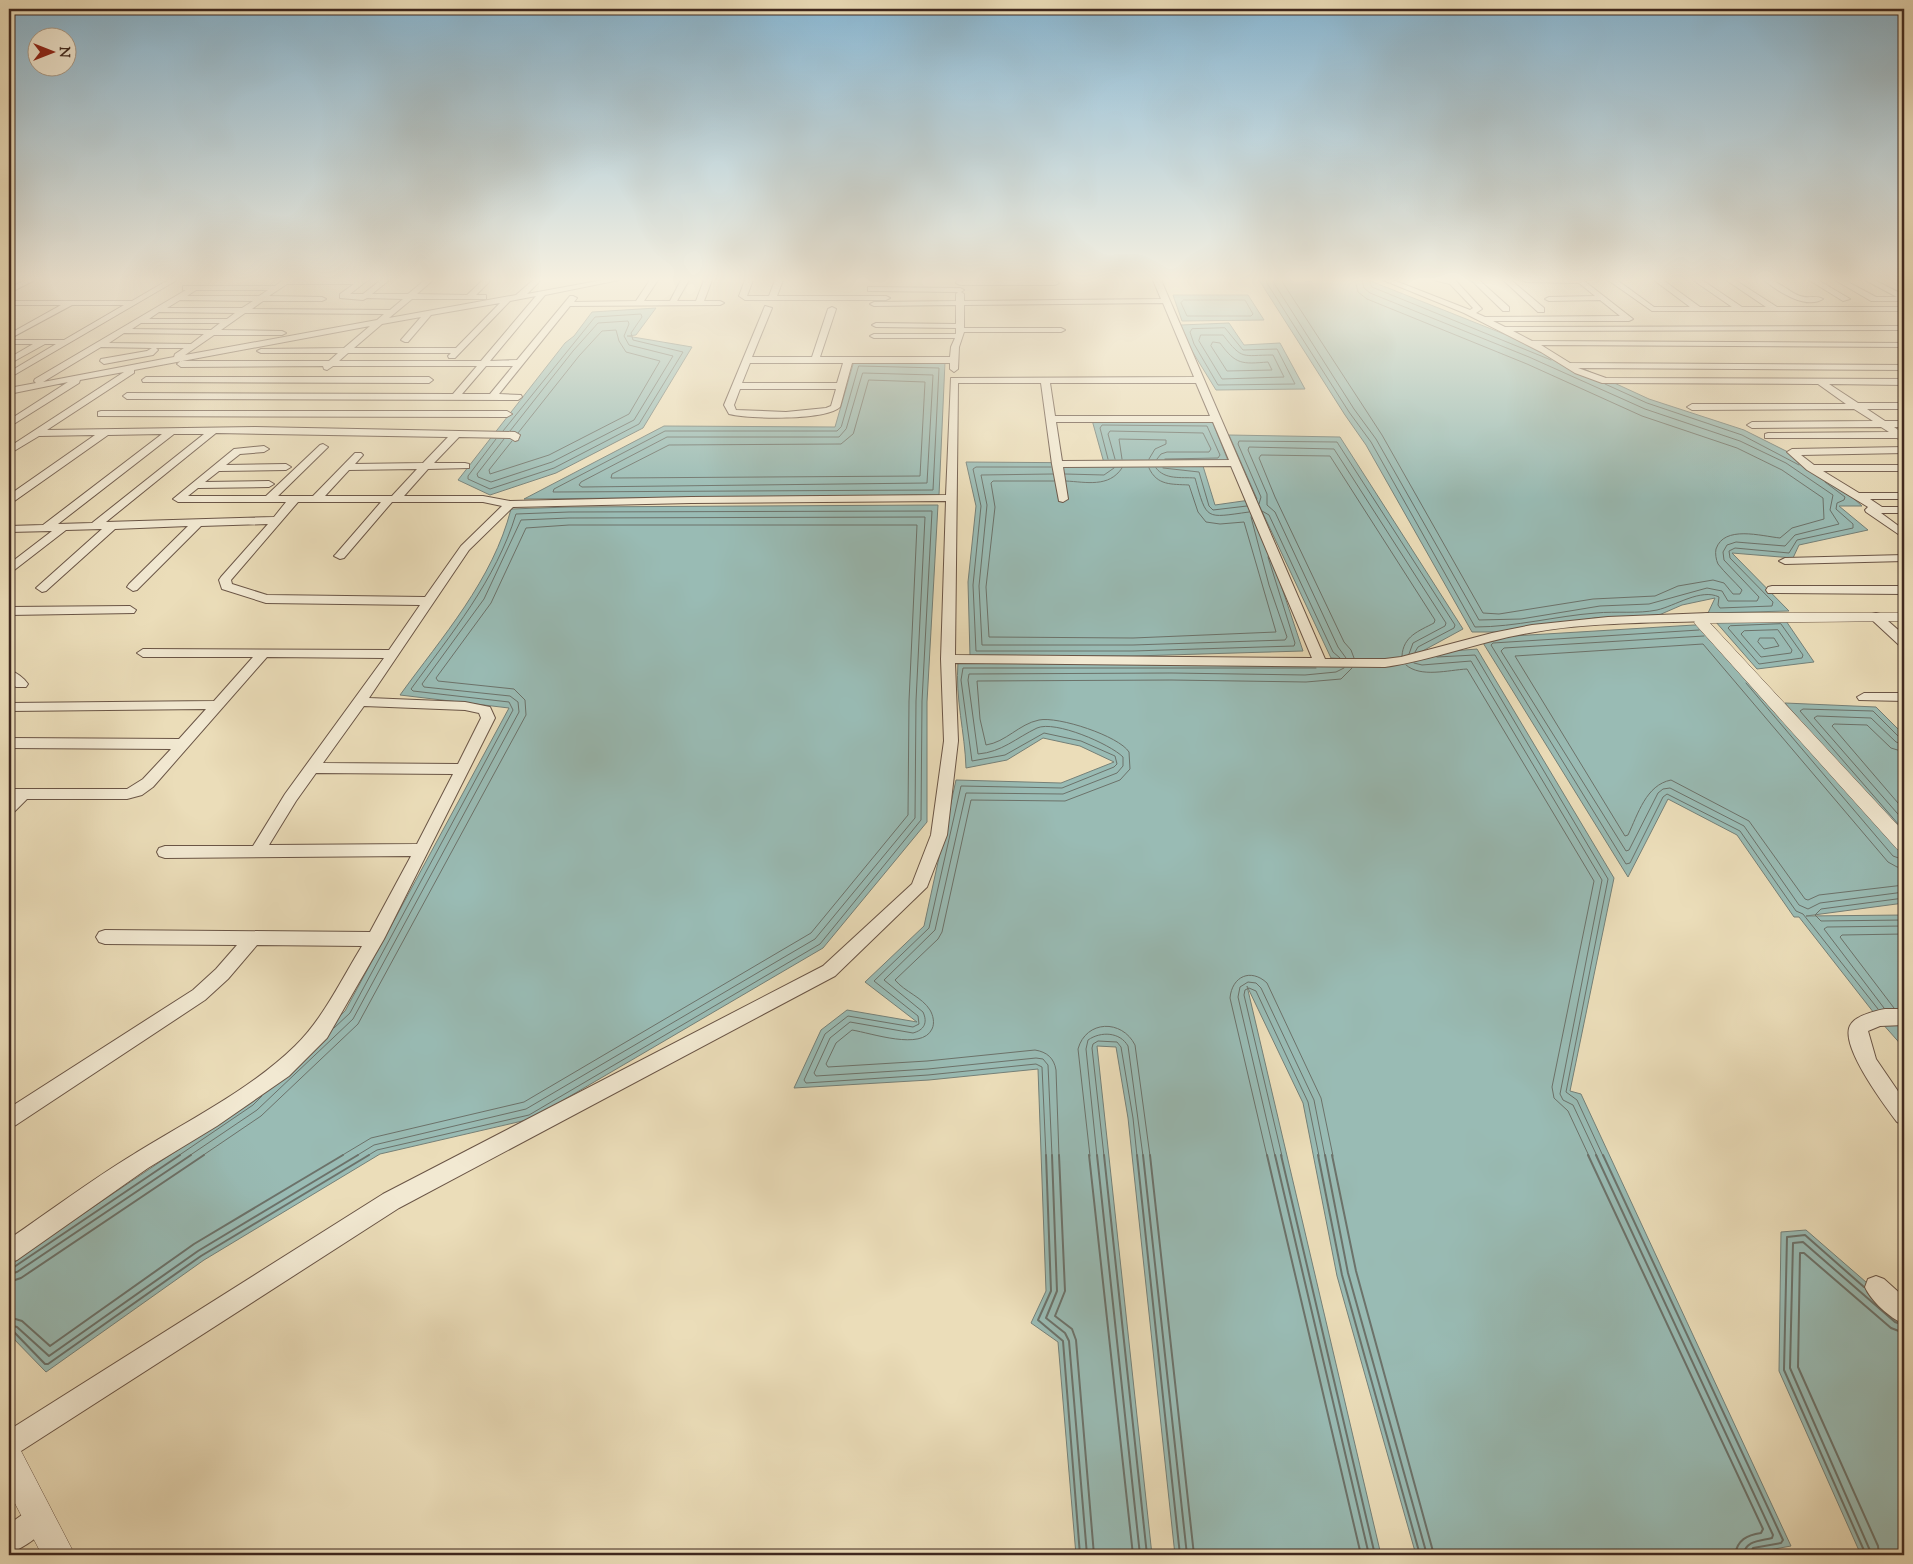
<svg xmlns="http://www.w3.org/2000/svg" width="1913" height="1564" font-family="'Sorts Mill Goudy',serif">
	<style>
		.water { fill: #99bbb4; stroke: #758078 }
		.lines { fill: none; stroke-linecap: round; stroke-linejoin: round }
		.shore-far1 { stroke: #6c726a; stroke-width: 1 }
		.shore { stroke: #6c726a; stroke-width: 2 }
		.minor-casing { stroke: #6a5546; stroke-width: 2 }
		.tertiary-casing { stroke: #6a5546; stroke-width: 1 }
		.minor { fill: #f2e9d2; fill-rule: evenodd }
		.tertiary { fill: #f2e9d2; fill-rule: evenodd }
	</style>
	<rect width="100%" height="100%" fill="#ebddb9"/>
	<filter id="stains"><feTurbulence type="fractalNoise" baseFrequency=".004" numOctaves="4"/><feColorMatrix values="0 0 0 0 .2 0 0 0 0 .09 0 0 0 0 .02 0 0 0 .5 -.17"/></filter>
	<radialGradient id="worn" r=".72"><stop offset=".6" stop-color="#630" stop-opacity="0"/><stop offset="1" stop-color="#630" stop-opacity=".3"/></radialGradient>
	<path class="water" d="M1259,280H1368L1534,346L1649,399L1744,430L1792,454L1843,489L1862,506H1839L1868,530L1799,545L1793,558L1732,553L1789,611L1708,613L1715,598L1682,605L1659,615L1595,618L1500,632H1472L1366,445L1345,415Z
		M1173,295H1248L1264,320L1182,321Z
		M656,308L636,335L627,336L692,347L643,428L556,473L490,495L458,480L565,343L574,336L592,312Z
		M1229,323L1244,345L1280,343L1305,389L1216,390L1189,346L1181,325Z
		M854,361L945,362L939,495L524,499L664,426L835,427Z
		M1092,420L1212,421L1229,463L1109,464L1203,466L1215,505L1257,499L1229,435L1340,437L1463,629L1417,654L1477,649L1614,878L1570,1091L1581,1094L1791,1546L1741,1555H1416L1337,1276L1303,1103L1247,986L1381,1555H1175L1128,1118L1116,1047L1097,1046L1152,1555H1076L1058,1342L1031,1323L1046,1291L1038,1069L929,1080L794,1088L821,1030L847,1010L917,1022L865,982L924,926L956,780L1061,783L1114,762L1080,746L1043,738L1007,760L966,768C965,733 955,698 958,662L1351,659L1331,658L1259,505L1280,582L1303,651L1134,656H970L968,582L976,506L966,462L1104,463Z
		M938,505L927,702V822L823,948L531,1119L380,1154L204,1260L46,1372L9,1334V1264L250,1101L345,1011L509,708L400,695C442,637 493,580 511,509L569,507Z
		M1784,618L1814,662L1757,669L1715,621Z
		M1711,624L1904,851V903L1806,916L1904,915V1048L1881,1022L1799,917H1794L1737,835L1668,799L1628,877L1480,638Z
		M1785,703L1876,707L1904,735V838Z
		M1806,1230L1904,1315V1555H1861L1779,1371L1781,1232Z"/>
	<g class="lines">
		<path class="shore-far1" d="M1265,280L1349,412L1371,442L1475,627C1516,627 1556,616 1596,613C1616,611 1638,614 1657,610C1675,606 1701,588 1719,597L1718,605L1720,608L1772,606L1773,602L1730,558L1729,551L1735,548L1789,553L1797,540L1853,528V524L1836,509L1837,503L1844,500L1845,497L1825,482
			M1272,280L1354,409L1376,439L1479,620L1521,619L1600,606L1649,604L1707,588L1722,591L1728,601H1757L1759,597L1724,560L1723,552L1727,545L1736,542L1785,546L1795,535L1839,524L1830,510L1833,495L1786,463L1740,441L1645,409L1529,357L1370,293L1364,288L1362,280
			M1281,280L1382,435L1483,613L1499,614L1593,599L1655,596L1678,586L1713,580L1724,583L1733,594H1740L1742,590C1734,581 1725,573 1718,564C1716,560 1715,553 1716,549C1724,525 1761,536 1780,538L1792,528L1824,519L1823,498L1782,470L1737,448L1642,416L1527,364L1367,299L1358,292L1355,280
			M1369,280L1372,287L1551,360
			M1184,300H1245L1253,314L1251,316H1187L1181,303Z
			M1225,328L1243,350L1277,349L1295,384L1218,385L1194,344L1190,332L1192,329Z
			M1201,335H1223C1243,361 1242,355 1273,355L1284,377L1222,379L1199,341Z
			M1213,342L1220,343C1236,365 1242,364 1268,362L1272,370L1227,371L1211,346Z
			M859,366L939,368L933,490L553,492L554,489L665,431H837L841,427Z
			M863,373L933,375L927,483L582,487L579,485L581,482L667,437H839L846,429Z
			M869,380L925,382L920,476L611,478L612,474L669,445L841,444L853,434Z
			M1605,384L1647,403L1742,435L1799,465
			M496,439L468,476V479L490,489L554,468L639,424L683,352L633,340L631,333L642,317L641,314L595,317L503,431
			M504,439L477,474L478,477L491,482L552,462L634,420L673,356L629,345L624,336L629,324L628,321L598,323L573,351L510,431
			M512,441L489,470L490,474L549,455L629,414L660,361L626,352L619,341L616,330L602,331L579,356L518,433
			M1108,459L1100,428L1102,425L1207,426L1220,455L1218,458L1165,459
			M1115,459L1108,434L1110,431L1203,433L1211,449L1209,452H1167L1161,454L1157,459
			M1122,459L1119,439L1166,440V444L1155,449L1149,459
			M1051,467H976L973,469L981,506L973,585L976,651H1133L1294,646L1295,643L1268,557
			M1156,468C1165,480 1181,477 1195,478C1207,521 1205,518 1249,512
			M1163,468L1199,472L1209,506L1213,510L1247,506
			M1053,474L981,475L987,505L979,586L982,645H1133L1285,640L1287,637L1269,585L1251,517
			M1065,474L1104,475L1114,468
			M1054,481H993L991,483L995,507L986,587L989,637L1133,638L1276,632L1244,522L1220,524L1206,522L1198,512L1189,485C1172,484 1157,486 1149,468
			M1066,481C1086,482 1109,488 1122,468
			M1259,504L1261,497L1238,444L1239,441L1337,442L1455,625L1454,628L1418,647L1415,652
			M1262,511L1269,515L1333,652L1340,658
			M1781,624L1803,655L1802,658L1759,664L1728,628L1730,626Z
			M1699,630L1493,643L1491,645L1626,864L1630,863L1663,797L1667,794L1740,831L1796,911L1803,914L1878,1009
			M1778,630L1792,650L1791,653L1761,657L1741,634L1744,631Z
			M1704,636L1504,648L1501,651L1626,851L1629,850L1658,793L1663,789L1670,788L1744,826L1799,905L1808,909L1820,903L1904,892
			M1760,638H1774L1779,646L1764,649L1758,642Z
			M1437,657L1475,655L1608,879L1566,1092L1577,1100L1603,1156
			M1346,658L1338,647L1275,512L1267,505V494L1248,450L1249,447L1334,449L1446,623L1445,626L1413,643L1409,654
			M1354,658L1351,650L1344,642L1275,497L1259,458L1261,455L1330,456L1435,620L1434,623C1419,631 1403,636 1402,656
			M1414,663L1422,665L1471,661L1602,880L1560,1094L1563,1100L1573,1105L1597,1156
			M1406,665C1421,678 1448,670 1467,669L1594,881L1552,1087L1554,1098L1568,1111L1589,1156
			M1746,683L1893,856L1904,860
			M1904,745L1896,742L1871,718L1817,716L1814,718L1904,821
			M1904,752L1891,748L1867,725L1834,724L1832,726L1904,810
			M1899,825L1800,711L1803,709L1873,711L1899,737L1904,738
			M1904,868L1897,867L1888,862L1703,644L1515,656L1625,836L1628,835C1638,814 1646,785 1671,780L1749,821L1805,899L1808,900L1819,895L1904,885
			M1904,898L1821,909L1815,915L1821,921L1904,920
			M1884,1008L1824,929L1827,927L1904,926
			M1894,1008L1840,937L1842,935L1904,934
			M334,1028L350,1013L513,710L509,702L413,691L411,689C451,634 496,580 516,514L569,512L932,511L922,701L921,820L820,944L529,1115L377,1150L367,1156
			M178,1156L253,1105L262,1096
			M189,1156L257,1110L353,1019L519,712L518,702L510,696L424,687L422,684L484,599L521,520L569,518L925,517L916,701L915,818L815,939L526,1109L374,1145L356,1156
			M202,1156L261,1116L358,1024L526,715L525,700L514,689L438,681L436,678L491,603L526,528L569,525H917L909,701L908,815L811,933L524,1102L371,1138L341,1156
			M1046,1156L1042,1067L1036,1064L928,1075L806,1083L804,1080L825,1034L848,1016L913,1027L919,1024L918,1016L874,981L929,928L961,786L1062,788L1114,767L1117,764L1115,756L1081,741L1044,733L1005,755L972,761L961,680L963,668H1316
			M1052,1156L1048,1065L1043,1059L1036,1058L928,1069L816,1076L814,1073L830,1038L850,1022L913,1033C924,1030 928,1023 923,1012L884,980L935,930L966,793L1063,794L1117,773L1123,766V757C1110,744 1055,720 1037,728C1016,738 1002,752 978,754L968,680L969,674L1171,673L1305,675L1336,672L1344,668
			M1059,1156L1056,1070C1054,1058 1047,1052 1035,1050L927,1061L828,1067L826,1064L836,1043L852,1030C871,1033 922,1051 932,1029C935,1023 933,1015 930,1010C922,997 905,992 895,980L938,939L942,932L971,800L1065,801L1120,780L1130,769L1129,752C1119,736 1058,716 1039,720C1019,724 1006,742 986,745L980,719L977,681L1171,680L1306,682L1341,679L1352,668
			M1090,1156L1078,1049C1086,1020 1122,1019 1135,1045L1150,1156
			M1097,1156L1086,1049L1088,1040C1101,1031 1120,1032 1128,1046L1143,1156
			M1104,1156L1092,1048L1093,1044L1098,1041L1117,1042L1121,1047L1133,1118L1137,1156
			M1267,1156L1230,998C1232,976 1251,968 1267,983L1321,1098L1333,1156
			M1275,1156L1238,997L1240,987L1248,982L1256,983L1261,988L1314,1100L1325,1156
			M1282,1156L1244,995L1245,990L1249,988L1256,991L1308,1102L1319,1156"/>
		<path class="shore" d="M1046,1155L1051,1291L1038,1320L1063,1341L1080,1555
			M1052,1155L1057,1291L1046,1318L1065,1333L1069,1341L1087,1555
			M1059,1155L1065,1291L1055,1316L1072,1329L1076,1340L1094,1555
			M1089,1155L1133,1555
			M1097,1155L1140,1555
			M1104,1155L1147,1555
			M1137,1155L1180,1555
			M1143,1155L1187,1555
			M1150,1155L1194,1555
			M1267,1155L1361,1555
			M1275,1155L1369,1555
			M1281,1155L1375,1555
			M1318,1155L1342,1275L1420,1555
			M1325,1155L1348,1273L1427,1555
			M1332,1155L1356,1271L1434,1555
			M1588,1155L1763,1529L1761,1533C1747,1535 1737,1540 1735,1555
			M1596,1155L1773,1535L1772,1538C1760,1541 1746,1540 1743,1555
			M1603,1155L1783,1540L1781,1543L1753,1548L1749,1555
			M9,1268L14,1267L180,1155
			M9,1274L17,1272L191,1155
			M9,1282L21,1278L204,1155
			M1864,1287L1805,1235L1787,1237L1784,1370L1866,1555
			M9,1317L22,1321L50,1346L194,1244L343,1155
			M9,1325L17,1327L49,1356L198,1251L358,1155
			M9,1331L14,1332L45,1364H48L201,1256L369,1155
			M1872,1555L1790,1368L1793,1243L1803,1242L1895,1322L1903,1325
			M1879,1555L1878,1546L1798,1367L1800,1253H1804L1891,1328L1904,1333"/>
		<g class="minor-casing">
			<path id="minor" d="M26,280H35L9,293V288Z
				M168,280H177L9,378V372L56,344H45L9,364V358L33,344H9V340H64L124,305H72L9,339V334L61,305H9V301H132Z
				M283,280H368L350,294H363L381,280H389L372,294H408L425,280H433L417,294L467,295L483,280H491L476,295H486V299H412L389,318L516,295L533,280H541L527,294L603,280H619L545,295L490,361L517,360L570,296H573L577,298L574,302L636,301L650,280H658L644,301H670L681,280H689L677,301H696L704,280H712L704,301H720L724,303L720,305L570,306L499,394L521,395L522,397L518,400L127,399L123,396L127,393L453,394L477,366H333L327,370L324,369L323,366L181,367L177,364L181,361H329L338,353H261L257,351L261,349L344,348L370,326L134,370V373L47,430L255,427L515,432L520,435L518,440L515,441L510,438L459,437L434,463H465L469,464V468L428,469L404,496H483L510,501L691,497L946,495L951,378L1194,377L1163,303L964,305V328H1061L1065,330L1061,332H964L959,347L958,369L954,372L950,369V363H852L840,407C825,421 749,419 729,414L724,405L765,306L772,308L752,357H812L828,309L832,307L836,309L820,357H950L951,347L955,338H874L870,336L874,334H956V328L876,327L872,325L876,323L956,324V305L874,306L870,304L874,302L956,301V294L958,292L871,291H868V287L960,288L964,290L961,292L964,294V301L1161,299L1153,280H1161L1325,659H1385L1401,657L1492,633L1532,625L1608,617L1708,613L1714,617L1708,621C1649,623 1588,622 1529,633C1481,641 1434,660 1385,667L955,663L958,741L947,835L927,887L835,976L399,1208L18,1453L9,1457V1430L383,1194L823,966L912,884L931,835L944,741L941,659L946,501L691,503L513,507L469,550L369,698L465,702L490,707L495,718L384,939L327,1038L289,1076L217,1126L148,1168L17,1260L9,1263V1239C50,1211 91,1180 134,1154C187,1121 250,1090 295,1046C323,1019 341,980 362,946L257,945L228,979L205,1000L16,1125L9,1128V1108L193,990L216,969L237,945L105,944L99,942L96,937L99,932L105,930L370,932L411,856L165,858L159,856L157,852L159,848L165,846H253L285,794L384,658L267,657L153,787L142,795L127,799H27L14,812L9,813V789H127L143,779L171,749L9,748V738L179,739L206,709L10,711L9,703L214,701L253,657H143L137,653L143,649L389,650L420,605L266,603L222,589L219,580L221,577L268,524L201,526L137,590L133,591L127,587L129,584L188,526L115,529L46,591L42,592L36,588L102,529L66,530L13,571L9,572V564L52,531L9,532V526L43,525L162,434L108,435L13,502L9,503V495L95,435L39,436L9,454V447L124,372L80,380L79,383L9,427V420L68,382L9,394V388L36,383L34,381L35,379L186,290H183V286H275ZM287,284H354L340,294V298L363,300L367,298L403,299L390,310L252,309L263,301H322L326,299L322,297L269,296ZM196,290H268L259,296H187ZM536,296L481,361H339L348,353H451L448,356L449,358H455L510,301ZM180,300L253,301L242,308H167ZM500,303L456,348H354L382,324L421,317L401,340L405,342H408L431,315ZM159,312L235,313L227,319H149ZM245,313L384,314L377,320L185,355L214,335H282L286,333L282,331L221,330ZM141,323H220L211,330L132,329ZM124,333L204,334L191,344L109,343ZM101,347L152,348L147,351L101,359L100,361L104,364L153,355L158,350L156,348H184L175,354L174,357L43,382ZM750,363H843L837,383H742ZM486,366H513L490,394H462ZM958,383H1041L1052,464L1059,501L1063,502L1068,499L1063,467L1231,466L1312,658L955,655ZM1050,383H1196L1210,416H1055ZM740,389H836L831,406L826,408L786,412L736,410L734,405ZM1056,422H1213L1229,460L1062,461ZM216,433L448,437L423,463L355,464L363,455L361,453H355L313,496H278L326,449L328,447L323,444L320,445L266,496H188L198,488L269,487L274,484L269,481L205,482L219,471L286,470L291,467L286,464L226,465L240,454L264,452L269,449L264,446L234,449L173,499L178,502H286L274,517L106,522ZM174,434H204L92,523L58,524ZM417,469L392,496H325L349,470ZM298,502H381L336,554L334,556L340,559L344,558L392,502H483L502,506L461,546L425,597L267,595L232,584L231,580ZM364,706L465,710L479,713L481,718L458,764L323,763ZM316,773L453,774L417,844L269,845L296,801Z
				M745,280H753L747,296H769L775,280H783L777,296H886L890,298L886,300H745L739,296Z
				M1383,280H1393L1470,310L1473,308L1450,284L1434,280H1455L1482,309L1476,313L1485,317L1620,316L1600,300L1549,301L1545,299L1549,297L1595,296L1579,283L1526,282L1522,280H1583L1633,319L1629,321H1493L1505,327L1904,326V330L1513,331L1532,341L1904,343V347L1541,345L1570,363L1904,365V370L1578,368L1606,378L1904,379V385L1829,384L1858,403H1904V409H1867L1885,421H1904V427H1894L1904,434V441L1897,438H1765V434L1768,433L1889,432L1881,427L1752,428L1747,425L1752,422L1873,421L1854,409L1692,410L1687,407L1692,404H1846L1818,384L1602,383L1575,373L1541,352L1464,313Z
				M1471,280H1479L1509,307V311H1503Z
				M1503,280H1511L1544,308V312H1538Z
				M1608,280H1617L1654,307H1690L1654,280H1663L1700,307H1732L1693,280H1702L1742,307H1766L1726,280H1735L1777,307H1904V311H1652Z
				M1764,280C1779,280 1787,291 1800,296C1807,299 1816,295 1823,299C1806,310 1777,291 1764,280Z
				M1809,280H1818L1850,299L1843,301Z
				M1835,280H1844L1876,297H1897L1865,280H1874L1904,295V301H1871Z
				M957,281H1055L1059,283L1055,285H960L956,283Z
				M146,377H429L433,380L429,383L143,382L142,380Z
				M101,411H507L512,414L507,417L98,416V412Z
				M1904,447V453L1801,455L1814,465H1904V471H1823L1859,493H1904V499H1870L1882,507H1904V513H1881L1904,530V538L1866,512L1865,510L1868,507L1807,470L1787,452L1792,449Z
				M1904,555V561L1785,564L1779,561L1785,558Z
				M1772,586H1904V594L1768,593L1766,590L1768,587Z
				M130,606L136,610L134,613L9,615V607Z
				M1876,613L1880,614L1904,635V646L1899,645L1872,620L1870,617L1872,614Z
				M9,670C16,672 24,678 28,684L26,687H16L9,681Z
				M1864,693H1904V701L1859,700L1857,697Z
				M1885,1009H1904V1025L1880,1026L1868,1031L1876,1059L1904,1100V1125L1897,1122C1885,1106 1837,1043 1851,1024C1857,1015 1875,1011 1885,1009Z
				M1876,1276L1884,1279L1904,1297V1324C1890,1318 1871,1301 1865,1287L1868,1279Z
				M38,1506L47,1510L51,1519C45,1534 24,1548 9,1553V1524L29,1510Z"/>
		</g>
		<g class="tertiary-casing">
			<path id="tertiary" d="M1708,613H1904V621L1710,623L1904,832V851L1897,849L1696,625L1694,622L1703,614Z
				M9,1445L20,1449L75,1555H42L9,1492Z"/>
		</g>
		<use href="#minor" class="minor"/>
		<use href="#tertiary" class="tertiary"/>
	</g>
	<linearGradient id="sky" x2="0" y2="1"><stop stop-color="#88b7d3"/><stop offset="0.56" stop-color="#f6f0e0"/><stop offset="1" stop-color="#f6f0e0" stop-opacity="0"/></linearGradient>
	<rect width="1913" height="499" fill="url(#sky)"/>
	<rect width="1913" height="1564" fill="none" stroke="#ebddb9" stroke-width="30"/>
	<rect x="10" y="10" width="1893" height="1544" fill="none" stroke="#3f281f" stroke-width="2.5"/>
	<rect x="15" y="15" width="1883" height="1534" fill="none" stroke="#3f281f"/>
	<g transform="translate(52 52) rotate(90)"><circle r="24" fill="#f2e9d2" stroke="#aa9c8a"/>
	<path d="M0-4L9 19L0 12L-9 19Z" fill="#8f2418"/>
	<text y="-8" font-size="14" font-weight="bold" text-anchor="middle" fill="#3f281f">N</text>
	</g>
	<rect width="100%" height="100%" filter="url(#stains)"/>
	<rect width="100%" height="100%" fill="url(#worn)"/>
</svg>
